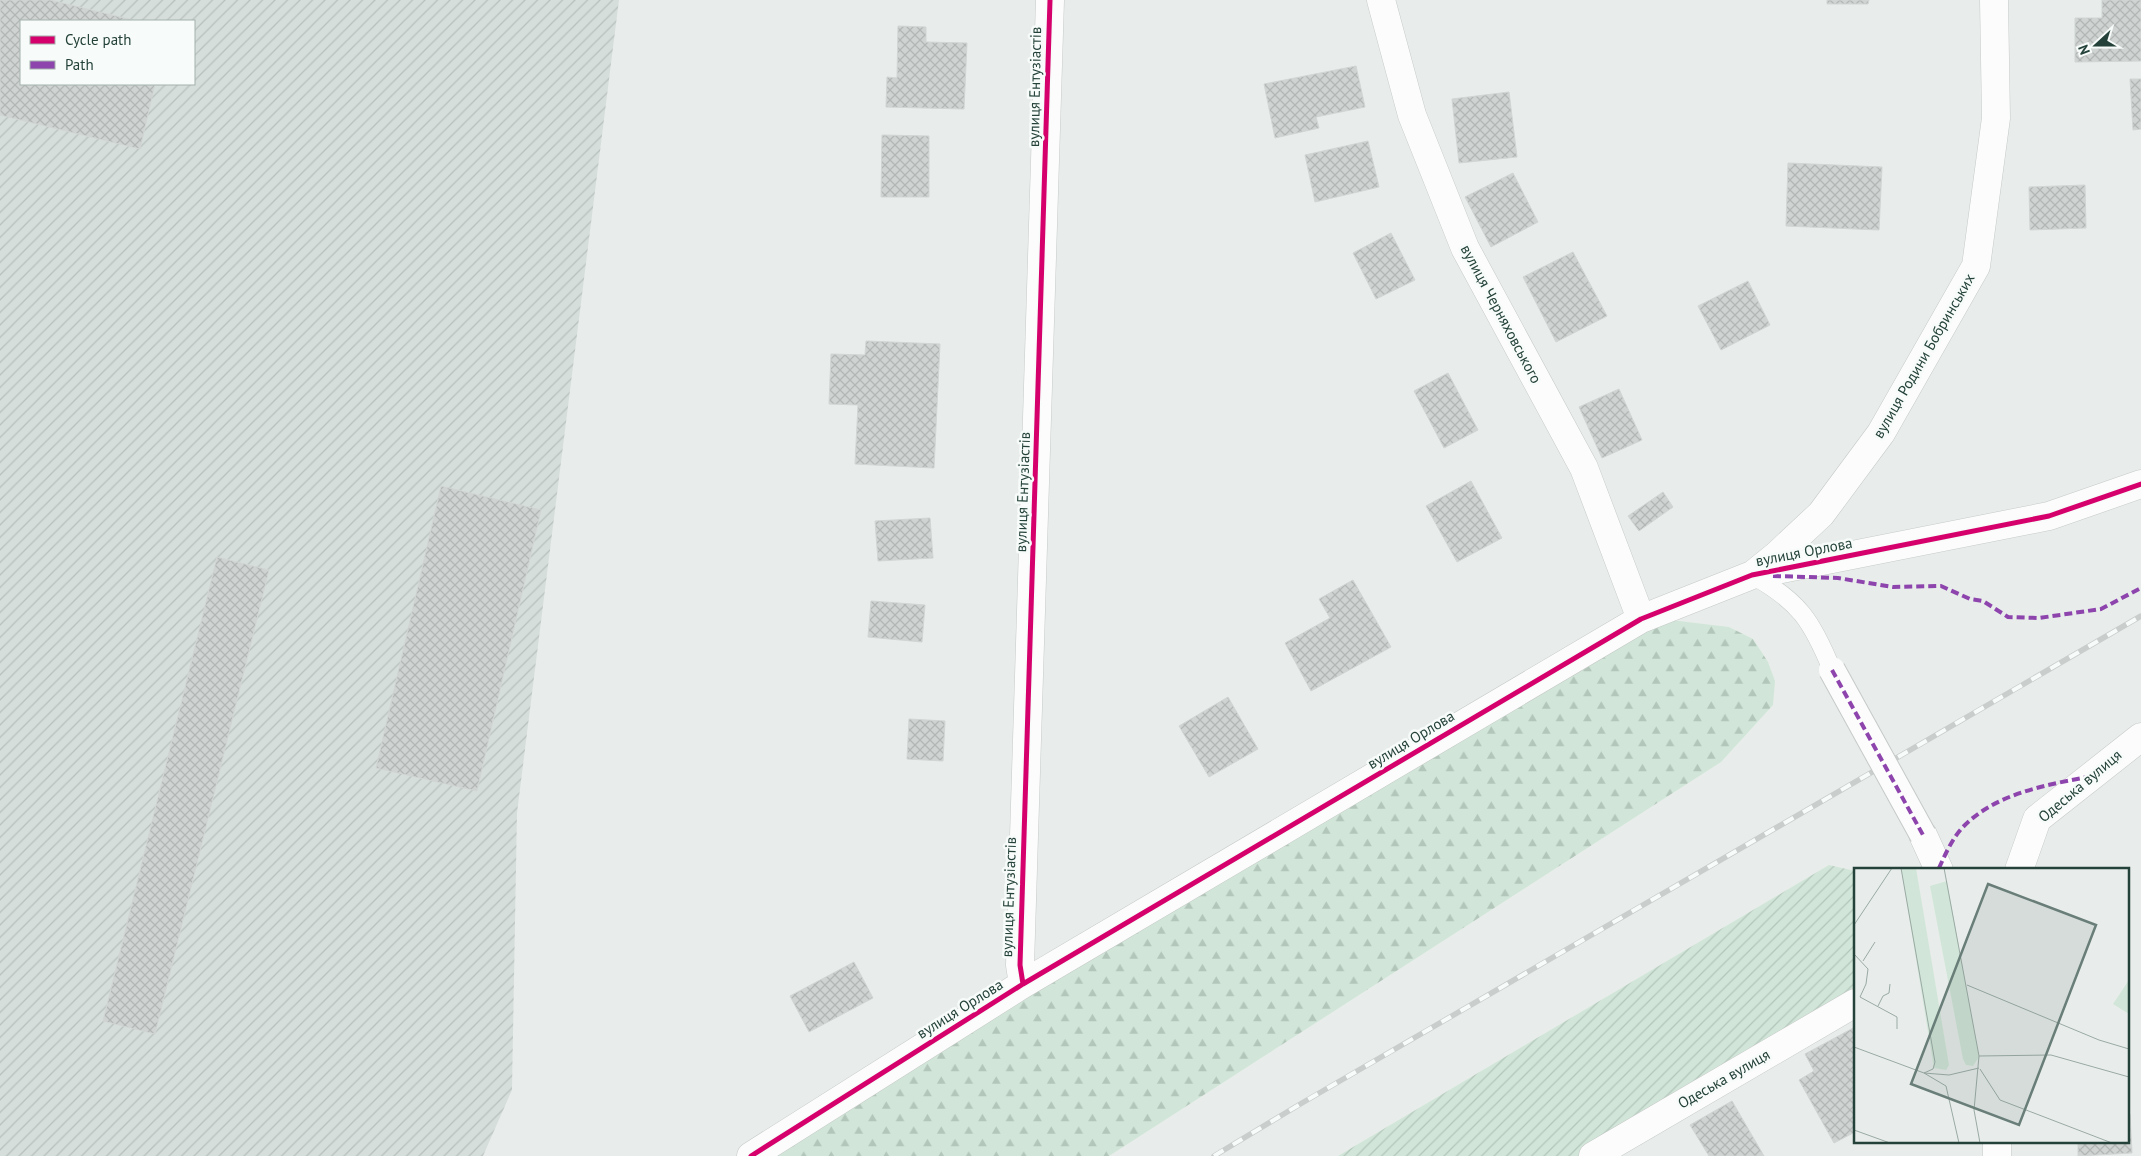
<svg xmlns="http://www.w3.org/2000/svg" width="2141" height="1156" font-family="'PT Sans',sans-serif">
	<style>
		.industrial { fill: url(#industrial-furrows); fill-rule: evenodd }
		.forest { fill: url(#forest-firs) }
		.garden { fill: url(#garden-furrows) }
		.building { fill: url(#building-cross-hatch); stroke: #d1d6d4 }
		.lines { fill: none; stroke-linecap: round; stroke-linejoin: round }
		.service-casing { stroke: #c5cac8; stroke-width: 19 }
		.minor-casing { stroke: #c5cac8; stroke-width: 29 }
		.service { stroke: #fcfcfc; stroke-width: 18 }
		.minor { stroke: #fcfcfc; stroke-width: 28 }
		.rail-casing { stroke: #c9cdcc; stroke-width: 5.5 }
		.rail { stroke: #f7fbf9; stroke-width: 4; stroke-dasharray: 11; stroke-linecap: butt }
		.pedestrian-bridge-casing { stroke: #c5cac8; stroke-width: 28; stroke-linecap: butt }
		.pedestrian-bridge { stroke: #fcfcfc; stroke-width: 26 }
		.quiet { stroke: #8e44ad; stroke-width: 4; stroke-dasharray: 8 4; stroke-linecap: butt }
		.cycleway-casing { stroke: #f7fbf9; stroke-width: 8 }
		.cycleway { stroke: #d6006c; stroke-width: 5 }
		.labels { text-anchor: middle; stroke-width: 5; stroke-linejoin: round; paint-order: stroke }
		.street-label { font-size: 15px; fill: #24423a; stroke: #f7fbf9 }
		.inset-road { fill: none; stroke: #9aa9a4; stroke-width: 1 }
		.view { fill: #697e78; fill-opacity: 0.15; stroke: #697e78; stroke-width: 2.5 }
		.inset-edge { fill: none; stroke: #24423a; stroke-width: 2.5 }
	</style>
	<defs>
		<pattern id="industrial-furrows" width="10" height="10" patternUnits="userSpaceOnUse" patternTransform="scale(1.25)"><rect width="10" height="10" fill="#d6dedb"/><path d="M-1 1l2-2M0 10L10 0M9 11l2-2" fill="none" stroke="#b8c0bd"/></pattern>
		<pattern id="forest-firs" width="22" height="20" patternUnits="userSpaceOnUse" patternTransform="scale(1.25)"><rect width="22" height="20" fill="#d1e6d8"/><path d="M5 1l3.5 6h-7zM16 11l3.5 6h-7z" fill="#b3c6ba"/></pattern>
		<pattern id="garden-furrows" width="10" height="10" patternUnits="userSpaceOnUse" patternTransform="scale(1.25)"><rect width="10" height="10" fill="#d1e6d8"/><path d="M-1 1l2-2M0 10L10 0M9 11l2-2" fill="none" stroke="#b3c6ba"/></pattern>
		<pattern id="building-cross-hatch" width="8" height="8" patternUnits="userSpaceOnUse" patternTransform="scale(1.25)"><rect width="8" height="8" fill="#cfd4d2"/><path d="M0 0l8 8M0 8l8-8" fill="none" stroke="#b2b7b5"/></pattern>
	</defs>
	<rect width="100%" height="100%" fill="#e8edeb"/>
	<path class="industrial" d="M0,0H619L517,813L512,1090L483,1156H0ZM21,21H194V84H21Z"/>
	<path class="forest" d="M1645,617L1729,627L1753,639L1768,662L1775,681L1773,705L1721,762L1109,1156H751Z"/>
	<path class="garden" d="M1829,865L1855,871V1003L1595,1156H1338Z"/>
	<path class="building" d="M0,0H50L137,21H21V84H155L140,149L0,115Z
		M1827,0H1869L1868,4H1827Z
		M2102,0H2141V61L2075,62V18H2102Z
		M898,26L926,27V42L967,43L964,109L886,107L887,77L897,78Z
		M1356,66L1365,107L1316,117L1319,128L1275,138L1264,84Z
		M2130,79H2141V129L2133,130Z
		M1509,92L1517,157L1459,163L1452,99Z
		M882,135L929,136V197H881Z
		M1368,141L1379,187L1315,202L1305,155Z
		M1788,163L1882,167L1879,230L1786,226Z
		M1513,173L1538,222L1491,247L1465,197Z
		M2085,185L2086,228L2030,230L2029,187Z
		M1391,233L1415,280L1376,299L1353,253Z
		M1573,252L1607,316L1556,342L1523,277Z
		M1748,281L1770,325L1721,350L1698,306Z
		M866,341L940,344L934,468L855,464L858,405L829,404L831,354L865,355Z
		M1448,373L1478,430L1444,448L1414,391Z
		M1619,389L1642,440L1602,458L1579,407Z
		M1471,481L1502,538L1457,562L1426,506Z
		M441,486L541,510L477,791L376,768Z
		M1663,492L1673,507L1639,531L1628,516Z
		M930,518L933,558L878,561L875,521Z
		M217,557L269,570L155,1034L103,1021Z
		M1353,580L1391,647L1311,691L1285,643L1330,618L1319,599Z
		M871,601L925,605L922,642L868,637Z
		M1228,697L1258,749L1209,777L1179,726Z
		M909,719L945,721L943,761L907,759Z
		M854,962L873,998L809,1032L790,996Z
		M1855,1027V1132L1834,1143L1799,1080L1814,1071L1805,1054Z
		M1732,1101L1764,1156H1709L1690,1125Z
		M2127,1114H2130L2132,1153L2078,1156V1142H2127Z"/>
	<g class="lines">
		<g class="service-casing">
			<path id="service" d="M1752,575C1799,601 1812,621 1832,670"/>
		</g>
		<g class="minor-casing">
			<path id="minor" d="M1381,0L1412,115L1465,248L1584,468L1641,619
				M1755,573L1776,556L1821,514L1881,433L1976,266L1996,118L1994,0
				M1923,835L1939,870
				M2019,870L2037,819L2141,737
				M1023,984L1020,965L1050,0
				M751,1156L1023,984L1641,619L1752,575L2049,516L2141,484
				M1593,1156L1855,1003
				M1997,1156V1142"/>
		</g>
		<use href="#service" class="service"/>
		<use href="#minor" class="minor"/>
		<g class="rail-casing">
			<path id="rail" d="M1214,1156L1302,1103L2141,616"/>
		</g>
		<use href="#rail" class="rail"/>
		<g class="pedestrian-bridge-casing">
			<path id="pedestrian-bridge" d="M1832,670L1923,835"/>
		</g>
		<use href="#pedestrian-bridge" class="pedestrian-bridge"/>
		<path class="quiet" d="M1773,576L1838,578L1893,587L1941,586L1970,599L1983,601L2008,617L2039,618L2101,609L2141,588
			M1832,670L1923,835
			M1939,868C1945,855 1952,839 1962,828C1994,794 2045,785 2088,777"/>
		<g class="cycleway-casing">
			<path id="cycleway" d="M1023,984L1020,965L1050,0
				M751,1156L1023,984L1641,619L1752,575L2049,516L2141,484"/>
		</g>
		<use href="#cycleway" class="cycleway"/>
	</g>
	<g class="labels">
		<g class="street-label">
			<text transform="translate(1035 87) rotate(-89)" y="5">вулиця Ентузіастів</text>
			<text transform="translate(1501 314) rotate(62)" y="5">вулиця Черняховського</text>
			<text transform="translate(1924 356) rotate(-60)" y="5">вулиця Родини Бобринських</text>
			<text transform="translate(1023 492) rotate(-88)" y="5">вулиця Ентузіастів</text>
			<text transform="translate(1804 552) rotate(-11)" y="5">вулиця Орлова</text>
			<text transform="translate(1411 740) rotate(-31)" y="5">вулиця Орлова</text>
			<text transform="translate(2080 786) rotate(-40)" y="5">Одеська вулиця</text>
			<text transform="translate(1009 897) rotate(-88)" y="5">вулиця Ентузіастів</text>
			<text transform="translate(960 1009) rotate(-32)" y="5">вулиця Орлова</text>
			<text transform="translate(1724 1079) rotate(-30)" y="5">Одеська вулиця</text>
		</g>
	</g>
	<g transform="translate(1854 868)">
		<rect width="275" height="275" fill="#e8edeb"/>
		<path d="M93,13L125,189L119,198L112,197L109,191L76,18ZM275,112V146L259,136Z" fill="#d1e6d8"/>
		<path d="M47,0H62L95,197L92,202L80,200Z" fill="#d1e6d8"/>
		<path class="inset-road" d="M47,0L81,194L79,201L70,205L92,218L105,275M90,0L125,188L120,242L126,275M0,57L38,0M0,86L14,101L12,116L6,129L43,149V161M9,93L21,74M113,117L245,172L275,181M24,138L29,128L35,125L36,116M0,179L70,205L95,207L125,200M125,188L197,187L275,209M126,201L146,232L258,275M0,262L36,275"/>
		<path class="view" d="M134,16L242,57L165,257L57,216Z"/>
		<rect width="275" height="275" class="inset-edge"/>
	</g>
	<rect x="20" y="20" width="175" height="65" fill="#f7fbf9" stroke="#a3b1ad"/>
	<rect x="30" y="36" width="25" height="8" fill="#d6006c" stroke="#a3b1ad"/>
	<text x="65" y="45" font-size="15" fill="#24423a">Cycle path</text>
	<rect x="30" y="61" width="25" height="8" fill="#8e44ad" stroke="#a3b1ad"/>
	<text x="65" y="70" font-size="15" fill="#24423a">Path</text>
	<g transform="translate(2096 45) rotate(249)" stroke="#f7fbf9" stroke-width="4" paint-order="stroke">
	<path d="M0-4L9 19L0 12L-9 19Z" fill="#24423a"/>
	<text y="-8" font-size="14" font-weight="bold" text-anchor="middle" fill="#24423a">N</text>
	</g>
</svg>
